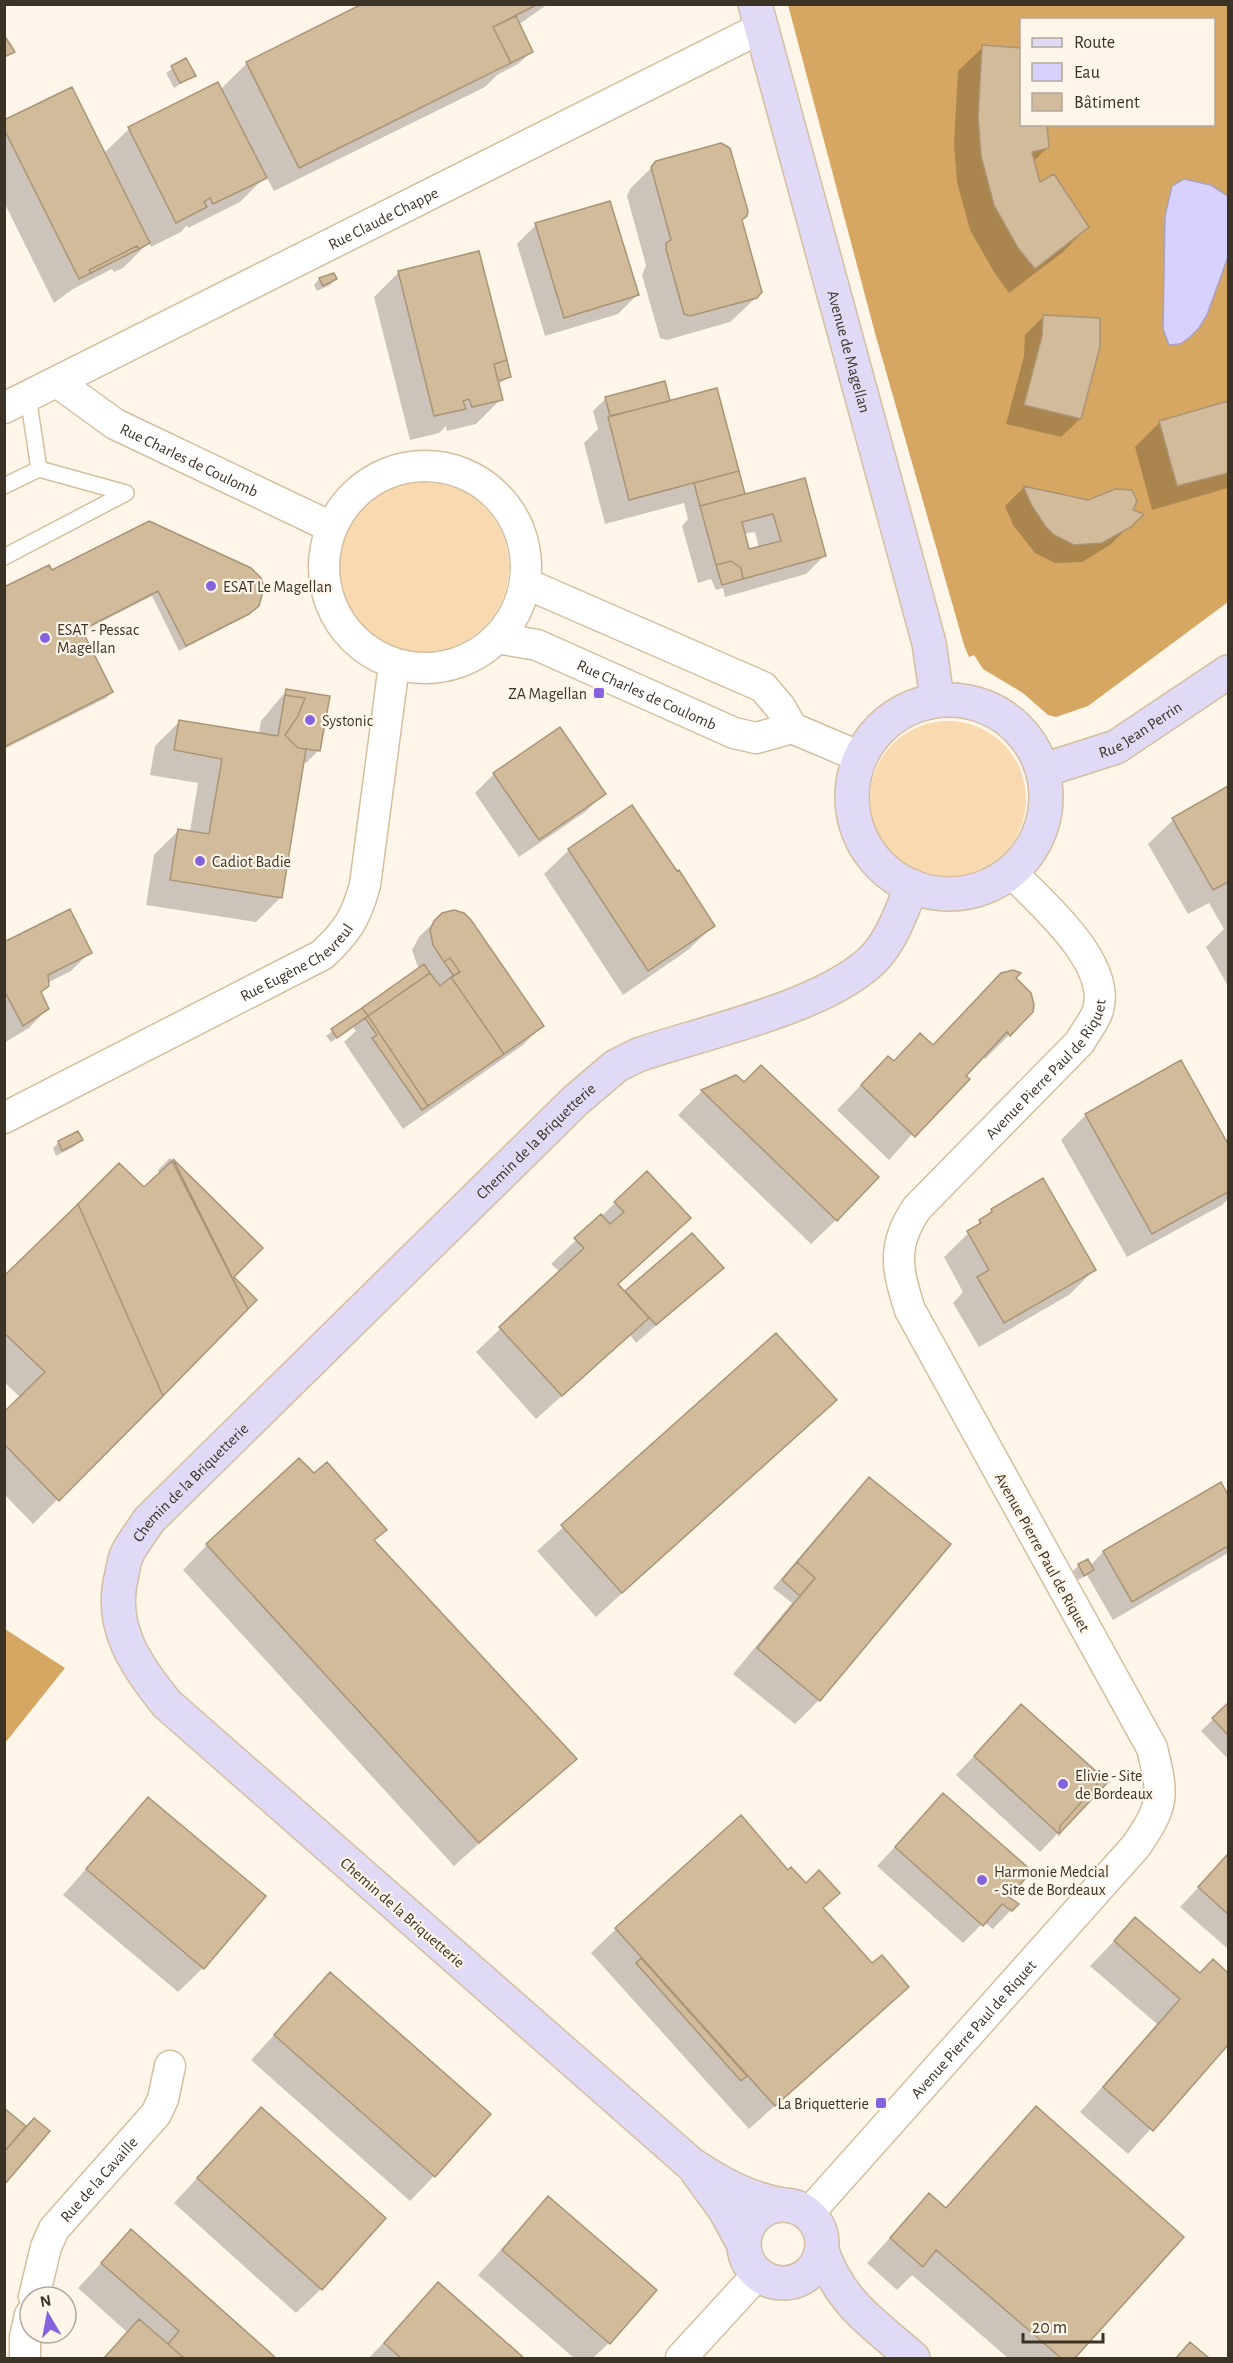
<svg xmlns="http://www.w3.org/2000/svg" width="1233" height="2363" font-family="'Alegreya Sans',sans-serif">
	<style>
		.green { fill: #f9dab0 }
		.forest { fill: #d6a762; fill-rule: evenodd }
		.water { fill: #d8d0fd; stroke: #a9a1bd; stroke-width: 1.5 }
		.shadow { fill: #0003; fill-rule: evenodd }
		.building { fill: #d1bb9b; stroke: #a99475; stroke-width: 1.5; fill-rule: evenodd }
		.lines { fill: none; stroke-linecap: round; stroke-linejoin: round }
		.lane-casing { stroke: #d5be9f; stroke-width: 18 }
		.street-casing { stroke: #d5be9f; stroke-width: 33 }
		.secondary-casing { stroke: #d5be9f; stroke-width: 36 }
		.lane { stroke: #fff; stroke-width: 15 }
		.street { stroke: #fff; stroke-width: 30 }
		.secondary { stroke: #e1daf7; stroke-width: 33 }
		.poi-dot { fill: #8663de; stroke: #fff6e9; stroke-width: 2 }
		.labels { text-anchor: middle; stroke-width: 4.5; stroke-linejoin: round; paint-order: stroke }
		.street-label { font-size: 16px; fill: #3c3327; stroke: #fff6e9 }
		.poi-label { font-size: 16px; fill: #3c3327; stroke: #fff6e9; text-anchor: start }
	</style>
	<rect width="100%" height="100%" fill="#fff6e9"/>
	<path class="green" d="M339 567a85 85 0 1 1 170 0a85 85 0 1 1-170 0Z
		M870 799a78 78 0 1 1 156 0a78 78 0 1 1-156 0Z"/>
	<path class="forest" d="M788,5H1228V602L1088,706L1056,717L1048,715L1023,693L983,669L974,655L969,657L964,645L875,333ZM1022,20H1214V124H1022Z
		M5,1629L65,1668L5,1743Z"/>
	<path class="water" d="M1184,179L1211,185L1228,196V257L1207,315L1199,328L1189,338L1180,344L1169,345L1163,329L1165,216L1172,186Z"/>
	<path class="shadow" d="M365,4H548L518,25L531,52L518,64L497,75L485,87L274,191L266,176L240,202L188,228L187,225L181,232L151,247L149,242L123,268L114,272L112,269L73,289L54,303L4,202V121L103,154L129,129L217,84L220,90L246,64Z
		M983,47L1022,124L1047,148L1033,162L1039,184L1087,227L1063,252L1009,293L994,272L970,230L957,182L954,143L958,71Z
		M185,60L194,75L174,88L166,73Z
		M721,144L728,146L747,211L741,220L760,294L730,322L667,340L660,338L642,275L646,265L627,196L630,189L655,164Z
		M536,225L637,295L618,314L545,336L517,244Z
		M398,273L509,377L498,384L501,399L476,424L447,431L446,426L439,433L410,440L374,297Z
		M333,275L335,279L330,285L317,291L314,285L319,279Z
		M1044,316L1080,419L1061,437L1006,424L1024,356L1025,335Z
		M716,390L744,496L804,480L824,556L806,574L725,597L723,588L716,590L711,579L698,583L682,526L688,519L684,503L605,524L584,443L598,429L593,411L606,398L669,403ZM755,532L759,548L748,551L744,534Z
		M1228,402V488L1152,510L1135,447L1160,422Z
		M1024,487L1131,511L1141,515L1110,545L1082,562L1055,563L1035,553L1013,525L1005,506Z
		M149,523L254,608L248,615L179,651L152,596L81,632L112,692L106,698L4,749V589L51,572Z
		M287,690L319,750L306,763L303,762L281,897L256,922L146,905L154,855L179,830L190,832L198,783L150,775L155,746L179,722L259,734L261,721Z
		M494,774L604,794L585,812L519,857L475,793Z
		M1228,788V986L1206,947L1224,929L1209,903L1188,914L1148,844L1173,820Z
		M569,850L713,926L688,950L623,995L544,874Z
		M438,918L542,1026L523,1045L403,1129L344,1042L356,1031L353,1027L331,1042L326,1036L419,970L412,950L419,937Z
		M4,944L90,952L71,971L47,983L40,993L47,1009L29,1028L4,1043Z
		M1014,978L1009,1035L985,1059L982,1056L889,1160L837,1110L864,1082L893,1062L932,1046Z
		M1180,1062L1228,1147V1199L1222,1205L1127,1257L1061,1140L1086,1115Z
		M702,1091L836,1220L811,1244L678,1115Z
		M81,1140L75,1146L56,1156L53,1148L59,1142Z
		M170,1158L261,1248L232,1277L255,1300L33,1524L4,1494V1414L21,1398L4,1382V1278L144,1189L160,1174L158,1170Z
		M615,1203L689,1218L617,1285L625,1293L692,1235L722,1268L636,1343L630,1335L536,1419L476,1352L560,1272L551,1264Z
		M992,1210L1094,1270L1069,1295L979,1347L953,1303L963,1292L944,1257Z
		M776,1335L834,1400L596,1617L537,1551Z
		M314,1475L385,1530L374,1541L574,1759L454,1866L183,1570L207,1545Z
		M869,1479L819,1700L795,1724L733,1674L792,1603L773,1588L845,1504Z
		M1221,1484L1228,1498V1553L1113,1620L1087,1575L1078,1580L1073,1571L1079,1565L1090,1566L1103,1552Z
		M1228,1705V1759L1201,1731Z
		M1021,1706L1106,1783L1040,1852L956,1775Z
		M943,1795L1007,1897L1011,1910L993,1929L984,1922L963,1943L877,1866Z
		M148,1799L203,1968L178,1992L63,1895Z
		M1228,1856V1949L1180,1907Z
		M822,1909L872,1966L907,1987L749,2129L591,1953L616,1929Z
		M1135,1919L1199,1975L1213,1961L1228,1975V2043L1128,2154L1080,2112L1157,2024L1090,1966Z
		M330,1974L434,2176L410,2201L251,2060Z
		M1036,2108L1182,2237L1073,2358H1008L912,2275L897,2290L867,2263L929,2195L944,2209Z
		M261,2109L321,2289L296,2313L174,2203Z
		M548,2198L609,2343L593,2358H574L478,2275Z
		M131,2231L274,2358H104L128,2333L78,2288Z
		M438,2284L521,2358H369Z"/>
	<path class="building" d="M362,4H538L493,27L511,63L299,168L246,62Z
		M516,16L533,52L511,63L493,27Z
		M4,35L15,52L4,57Z
		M982,45L1022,48V124H1047L1049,148L1032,152L1040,182L1054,174L1089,227L1035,269L1018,248L994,205L981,156L978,117Z
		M186,58L196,76L180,83L171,66Z
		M218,82L267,178L213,204L210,198L204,202L207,207L176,223L128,127Z
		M72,87L150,243L139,249L137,246L89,270L91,273L79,279L4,129V120Z
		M721,143L730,148L748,211L747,216L742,220L762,292L757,298L690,316L684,314L666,249V243L671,240L651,167L656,161Z
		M610,201L639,295L564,318L535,223Z
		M137,246L139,249L91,273L89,270Z
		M479,251L507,360L494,364L503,400L472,407L469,399L463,401L466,409L434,416L398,271Z
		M334,273L337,279L323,286L319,278Z
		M1043,315L1100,318V347L1081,419L1024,405L1042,336Z
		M507,360L511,377L498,381L494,364Z
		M665,381L670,401L610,416L605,397Z
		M717,388L739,471L629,500L608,417Z
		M1228,401V473L1177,486L1159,421Z
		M739,471L745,494L700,506L694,483Z
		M805,478L826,556L743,579L741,568L731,561L716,565L700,506ZM773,514L781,541L749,549L742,522Z
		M1023,486L1088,500L1115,489L1132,490L1137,501L1133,510L1144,514L1131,527L1102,543L1074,545L1054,535L1046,527L1032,506Z
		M149,521L251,568L261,578L264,588L259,606L249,614L186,646L158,591L82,630L113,692L4,747V587L49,565L52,570Z
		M731,561L741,568L743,579L722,585L716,565Z
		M286,689L330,696L320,751L298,748L285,735L298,716L305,698L285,695Z
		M285,695L305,698L298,716L285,735L298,748L306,749L282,898L170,880L178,829L209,834L222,759L174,750L179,720L278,736Z
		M560,727L606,794L539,840L493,773Z
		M1228,786V882L1213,890L1172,818Z
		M632,805L677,871L679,870L715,926L648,971L568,849Z
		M70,909L92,953L48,975L49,986L41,992L49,1009L23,1026L4,990V942Z
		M454,910L464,913L471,920L544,1026L504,1054L451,977L460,972L450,958L444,962L433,945L430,930L434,921L442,913Z
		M450,958L460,972L454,976L444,962Z
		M424,964L430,973L368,1016L362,1008Z
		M1013,970L1021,973L1016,978L1031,993L1034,1005L1033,1012L1010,1036L1007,1032L966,1076L970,1079L915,1137L861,1085L888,1056L894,1061L920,1033L933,1045L1001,973Z
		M430,973L440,986L451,977L504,1054L428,1106L368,1016Z
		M362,1008L368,1016L337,1038L331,1029Z
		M368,1016L428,1106L422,1110L372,1038L377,1035L365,1018Z
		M1181,1060L1228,1144V1192L1152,1234L1085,1114Z
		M761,1065L879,1177L837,1221L701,1090L736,1075L744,1082Z
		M78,1131L83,1140L62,1151L58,1141Z
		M173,1159L263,1248L234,1277L257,1300L248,1309Z
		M172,1161L248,1309L163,1396L78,1204L119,1163L144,1187Z
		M647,1171L691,1218L618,1284L649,1318L562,1396L499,1327L584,1248L574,1238L601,1214L610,1224L624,1212L614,1202Z
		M1043,1178L1096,1270L1004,1323L977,1277L989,1270L967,1231L981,1223L979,1220L992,1212L991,1209Z
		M78,1204L163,1396L59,1501L4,1444V1412L45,1372L4,1333V1276Z
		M692,1233L724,1268L656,1325L625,1291Z
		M776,1333L837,1400L622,1593L561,1525Z
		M299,1458L314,1473L327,1462L387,1530L374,1540L577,1759L479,1843L206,1544Z
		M869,1477L951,1544L820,1701L757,1648L815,1578L797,1562Z
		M1221,1482L1228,1495V1546L1132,1602L1103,1551Z
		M1088,1559L1094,1570L1084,1576L1078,1564Z
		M797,1562L815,1578L800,1596L782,1580Z
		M1228,1703V1735L1212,1718Z
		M1021,1704L1108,1782L1100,1781L1060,1826L1059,1834L974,1756Z
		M1100,1781L1108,1782L1059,1834L1060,1826Z
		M943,1793L1032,1871L1009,1897L1019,1904L1012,1911L1002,1904L983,1926L895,1847Z
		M148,1797L266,1896L204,1969L86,1869Z
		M741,1815L788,1870L791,1867L806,1883L819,1870L840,1893L823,1908L872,1963L882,1955L909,1987L775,2106L615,1928Z
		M1228,1854V1914L1198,1887Z
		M1135,1917L1200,1973L1213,1959L1228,1973V2045L1153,2131L1103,2087L1180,1999L1114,1941Z
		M641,1958L747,2076L741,2081L636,1963Z
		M330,1972L491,2114L435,2177L274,2035Z
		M1036,2106L1184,2237L1075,2358H1061L936,2250L923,2267L890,2238L929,2193L946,2208Z
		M261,2107L386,2218L322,2290L197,2178Z
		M4,2108L26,2126L4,2152Z
		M34,2118L50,2131L4,2185V2152Z
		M548,2196L657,2290L610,2344L502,2250Z
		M131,2229L276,2358H184L168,2344L179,2331L101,2263Z
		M438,2282L524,2358H401L384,2343Z
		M139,2319L168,2344L184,2358H104Z
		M1190,2342L1209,2358H1176Z"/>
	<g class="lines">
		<g class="lane-casing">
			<path id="lane" d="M28,396L39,469
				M4,486L39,469L126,493L4,557"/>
		</g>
		<g class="street-casing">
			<g id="street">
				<path id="s1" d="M57,382L115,424L329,526"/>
				<path id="s2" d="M4,408L761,28"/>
				<circle cx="425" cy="567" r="101"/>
				<path d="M527,584L763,687L780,707L792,728"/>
				<path id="s3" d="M502,639L537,645L734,733L756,738L792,728L858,756"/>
				<path id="s4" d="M4,1118L322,955C347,932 356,918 365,885L394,665"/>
				<path id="s5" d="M808,2214L1136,1846C1164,1805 1164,1797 1152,1748L910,1310C897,1269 891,1246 917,1208L1080,1042C1085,1032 1095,1021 1098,1010C1112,962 1040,902 1011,872"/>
				<path id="s6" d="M34,2297L46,2247L54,2229L156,2114L163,2099L170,2066"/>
				<path d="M25,2358V2337L30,2315"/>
				<path d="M681,2358L758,2274"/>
			</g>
		</g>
		<g class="secondary-casing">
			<g id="secondary">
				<path id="s7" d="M755,4L929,643L937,699"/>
				<circle cx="949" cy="797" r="97"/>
				<path id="s8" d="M1044,770L1116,747L1228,672"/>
				<path d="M698,2173L725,2210L744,2245"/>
				<path id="s9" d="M783,2205C749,2199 721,2184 691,2164L167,1704C136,1666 108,1626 122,1574C123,1567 125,1558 128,1552C134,1541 142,1531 149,1520L576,1100L616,1066L638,1055C704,1032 832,1006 877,955C894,935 902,909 912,886"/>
				<circle cx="783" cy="2244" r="39"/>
				<path d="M822,2251C841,2304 873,2323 913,2358"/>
			</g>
		</g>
		<use href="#lane" class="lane"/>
		<use href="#street" class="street"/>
		<use href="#secondary" class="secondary"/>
	</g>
	<g class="poi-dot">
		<circle cx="211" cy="586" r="6"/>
		<circle cx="45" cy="638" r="6"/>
		<rect x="593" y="687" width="12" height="12" rx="3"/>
		<circle cx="310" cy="720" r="6"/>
		<circle cx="200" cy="861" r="6"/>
		<circle cx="1063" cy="1784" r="6"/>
		<circle cx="982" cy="1880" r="6"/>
		<rect x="875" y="2097" width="12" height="12" rx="3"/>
	</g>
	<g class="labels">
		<g class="street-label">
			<text dy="6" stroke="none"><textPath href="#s2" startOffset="424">Rue Claude Chappe</textPath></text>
			<text dy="6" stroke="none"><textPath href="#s7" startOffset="360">Avenue de Magellan</textPath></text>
			<text dy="6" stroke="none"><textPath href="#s1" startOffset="154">Rue Charles de Coulomb</textPath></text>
			<text dy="6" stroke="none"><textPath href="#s3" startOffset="156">Rue Charles de Coulomb</textPath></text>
			<text dy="6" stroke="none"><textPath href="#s8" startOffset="105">Rue Jean Perrin</textPath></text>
			<text dy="6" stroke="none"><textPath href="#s4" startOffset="332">Rue Eugène Chevreul</textPath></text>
			<text dy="6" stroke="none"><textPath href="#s5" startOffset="1396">Avenue Pierre Paul de Riquet</textPath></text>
			<text dy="6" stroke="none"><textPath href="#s9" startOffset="1545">Chemin de la Briquetterie</textPath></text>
			<text dy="6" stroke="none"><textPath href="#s9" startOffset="1059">Chemin de la Briquetterie</textPath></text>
			<text transform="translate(1043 1552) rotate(61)" y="6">Avenue Pierre Paul de Riquet</text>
			<text transform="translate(403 1912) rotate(41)" y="6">Chemin de la Briquetterie</text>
			<text dy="6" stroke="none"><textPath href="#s5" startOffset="248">Avenue Pierre Paul de Riquet</textPath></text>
			<text dy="6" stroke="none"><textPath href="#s6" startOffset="138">Rue de la Cavaille</textPath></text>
		</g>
		<g class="poi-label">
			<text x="223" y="592">ESAT Le Magellan</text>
			<text x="57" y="635">ESAT - Pessac<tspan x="57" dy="18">Magellan</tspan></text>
			<text x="587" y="699" text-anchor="end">ZA Magellan</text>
			<text x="322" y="726">Systonic</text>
			<text x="212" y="867">Cadiot Badie</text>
			<text x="1075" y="1781">Elivie - Site<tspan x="1075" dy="18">de Bordeaux</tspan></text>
			<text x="994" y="1877">Harmonie Medcial<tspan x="994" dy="18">- Site de Bordeaux</tspan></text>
			<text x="869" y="2109" text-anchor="end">La Briquetterie</text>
		</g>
	</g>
	<rect width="1233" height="2363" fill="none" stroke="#3c3327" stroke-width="12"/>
	<rect x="1020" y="18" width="195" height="108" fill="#fff6e9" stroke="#b1a89b" stroke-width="1.5"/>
	<rect x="1032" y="38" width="30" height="9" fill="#e1daf7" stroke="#b1a89b" stroke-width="1.5"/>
	<text x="1074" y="48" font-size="18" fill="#3c3327">Route</text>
	<rect x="1032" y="63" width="30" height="18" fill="#d8d0fd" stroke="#b1a89b" stroke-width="1.5"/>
	<text x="1074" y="78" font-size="18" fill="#3c3327">Eau</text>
	<rect x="1032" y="93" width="30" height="18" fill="#d1bb9b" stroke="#b1a89b" stroke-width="1.5"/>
	<text x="1074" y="108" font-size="18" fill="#3c3327">Bâtiment</text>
	<g transform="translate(48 2315) rotate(350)"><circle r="28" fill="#fff6e9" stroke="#b1a89b" stroke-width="1.5"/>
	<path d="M0-4.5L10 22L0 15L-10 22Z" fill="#8663de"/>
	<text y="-9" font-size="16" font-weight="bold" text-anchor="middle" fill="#3c3327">N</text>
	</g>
	<path d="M1023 2333v9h80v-9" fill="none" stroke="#3c3327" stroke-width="3"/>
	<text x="1032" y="2333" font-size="18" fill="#3c3327" stroke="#fff6e9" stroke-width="4.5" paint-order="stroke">20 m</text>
</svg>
